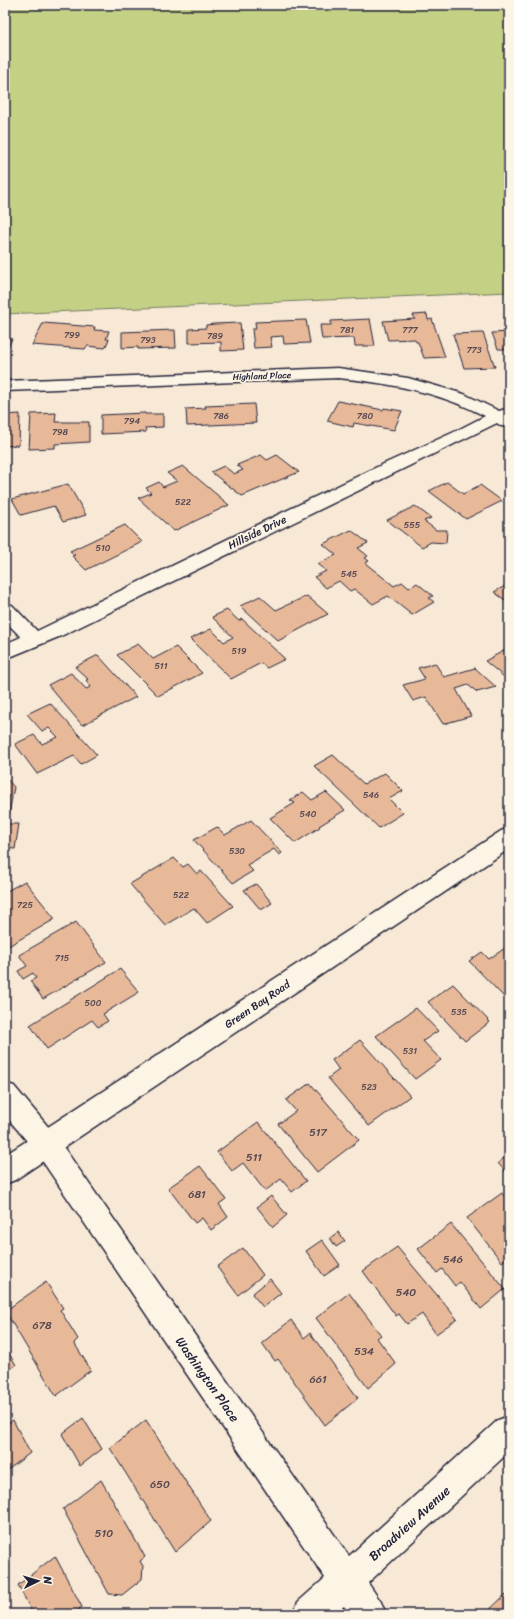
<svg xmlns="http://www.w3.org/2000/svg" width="514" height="1619" font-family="Sriracha,sans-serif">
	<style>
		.green { fill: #c4d185; stroke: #737a60 }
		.building { fill: #e8b999; stroke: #22223b }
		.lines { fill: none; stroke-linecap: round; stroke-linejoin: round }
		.street-casing { stroke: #22223b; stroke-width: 3 }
		.secondary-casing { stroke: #22223b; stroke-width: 3 }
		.street { fill: #fcf5e5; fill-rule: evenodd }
		.secondary { fill: #fcf5e5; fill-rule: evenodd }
		.labels { text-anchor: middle; stroke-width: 3.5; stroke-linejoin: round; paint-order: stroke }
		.number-label { font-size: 9px; fill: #544852 }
		.far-street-label { font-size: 9px; fill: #22223b; stroke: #fcf5e5 }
		.street-label { font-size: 11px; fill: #22223b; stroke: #fcf5e5 }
		.near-number-label { font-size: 11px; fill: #544852 }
		.near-street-label { font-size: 13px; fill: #22223b; stroke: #fcf5e5 }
	</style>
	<rect width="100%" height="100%" fill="#f8e9d6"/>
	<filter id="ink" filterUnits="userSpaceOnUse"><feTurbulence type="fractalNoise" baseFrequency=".025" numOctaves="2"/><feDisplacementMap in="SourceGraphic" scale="8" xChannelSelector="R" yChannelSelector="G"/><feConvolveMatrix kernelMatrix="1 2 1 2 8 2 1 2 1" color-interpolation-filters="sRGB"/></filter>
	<g filter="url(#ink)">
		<path class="green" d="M5,5H509V292L5,314Z"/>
		<path class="building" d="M427,314L428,320L432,319L445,357L424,358L418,342H416L415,339L388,340L383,321L415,319L413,315Z
			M370,319L375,346H355L354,338L322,339L320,325H331V321Z
			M306,320L310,343L284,344L283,336L270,337L272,347L254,348L252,329H256L255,322Z
			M43,323L95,327L94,330L109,331L106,339H109L105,348L87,346L85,349L32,345Z
			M240,323L243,350L221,351V342L189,343V329L206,328V325L214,324Z
			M175,330L176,348L138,349V347L122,348V332Z
			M509,332V349H498L492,333Z
			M483,333L495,367L464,368L453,334Z
			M5,339H12L5,352Z
			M338,401L383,410L384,408L402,411L394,430L354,423L353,427L327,421Z
			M254,404L256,423L187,426L186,409L206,408L205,406Z
			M56,413L55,422H89V442L55,444V448L29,449L31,414Z
			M145,413V414H163V427L145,428L146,432L101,434V415Z
			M20,414L19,445L5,446V415Z
			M261,455L267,460L277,455L299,472L242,496L211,472L224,466L234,474L243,470L237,465Z
			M183,466L229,505L174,531L138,498L151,493L146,488L159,482L163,487L177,481L167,473Z
			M447,482L463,494L480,485L502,501L466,519L429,491Z
			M68,484L86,515L63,522L54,506L21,515L12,499Z
			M415,506L431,518L424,521L436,530H447L446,543L431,542L422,547L387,520Z
			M125,525L142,542L86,570L72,556L75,555L70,551Z
			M351,530L368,543L358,548L368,556L365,558L369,561L365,563L394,586L402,582L409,588L417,583L433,596L429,598L434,602L412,615L388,596L373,604L354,589L350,591L339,581L326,588L314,577L326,571L317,564L336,555L323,544Z
			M507,585L509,586V603L494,592Z
			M260,596L276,610L307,596L328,614L278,641L240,606Z
			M227,610L239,621L242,619L285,659L267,668L261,663L231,679L190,639L211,629L224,642L233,637L212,617Z
			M138,644L153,659L176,647L202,673L158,696L117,655Z
			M509,648V681L485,661Z
			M98,655L136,697L82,725L48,685L71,673L86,689L91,687L86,680L88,679L75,667Z
			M435,663L444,677L475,668L496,687L477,692L468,685L456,689L471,716L443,724L426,697L413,701L403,685L425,679L418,668Z
			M50,703L97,755L81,764L74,756L37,774L15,744L34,735L42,744L58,737L49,728L42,731L27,714Z
			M333,755L364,784L385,773L403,791L389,799L403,813L379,828L314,766Z
			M5,777L14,787L7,824H19L15,849L5,848Z
			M303,792L312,800L326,792L345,810L319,826L320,827L295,843L270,818L295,803L290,800Z
			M251,820L282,853L279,855L274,849L247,865L253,871L233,883L194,840L217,827L225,835Z
			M174,858L183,867L188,864L197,874L201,871L233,906L207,923L194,908L165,925L130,884Z
			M25,881L55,919L5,948V892Z
			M256,884L272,903L261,910L244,890Z
			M76,922L106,962L43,999L30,981L36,978L33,973L23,979L18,971L27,966L19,955Z
			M508,946L509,994L504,997L469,961L482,952L489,959Z
			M120,969L139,992L103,1014L108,1021L98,1027L92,1020L47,1049L30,1025Z
			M453,984L490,1022L465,1041L428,1002Z
			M416,1008L438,1031L423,1041L441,1060L415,1079L376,1036Z
			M360,1040L410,1096L369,1126L328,1078L339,1070L332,1060Z
			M310,1083L359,1140L317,1172L278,1124L296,1111L286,1100Z
			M258,1122L306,1181L292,1192L281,1179L265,1191L243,1163L232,1171L217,1152Z
			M509,1154V1176L498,1163Z
			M200,1166L226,1199L219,1204L228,1217L211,1230L202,1218L195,1223L168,1188Z
			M502,1193L509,1202V1256L502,1262L467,1218Z
			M271,1196L287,1215L273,1227L257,1207Z
			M451,1224L505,1289L481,1309L460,1282L455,1286L442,1269L437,1273L418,1249Z
			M338,1232L345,1241L336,1247L330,1238Z
			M322,1240L340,1265L324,1276L306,1251Z
			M397,1247L457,1319L436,1334L422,1314L407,1324L399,1314L396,1316L363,1271Z
			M243,1248L263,1275L238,1295L217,1267Z
			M270,1279L281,1293L263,1307L252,1294Z
			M46,1282L63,1308L60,1310L78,1339L74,1343L91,1370L56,1396L5,1311Z
			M349,1293L381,1335L377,1338L396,1364L368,1388L316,1318Z
			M291,1320L304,1338L310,1333L358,1398L325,1425L278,1359L275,1361L262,1343Z
			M5,1347L16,1365L5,1373Z
			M83,1418L102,1449L80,1466L62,1434Z
			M13,1420L30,1453L5,1472V1426Z
			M146,1420L211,1521L175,1552L110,1448Z
			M101,1480L145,1557L140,1561L143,1566L142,1579L122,1595L109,1594L63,1509Z
			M55,1556L82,1607L79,1609L82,1614H33L18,1585Z
			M506,1594L509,1598V1614H485Z"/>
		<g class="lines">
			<g class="street-casing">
				<path id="street" d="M338,368L408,378L464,394L499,411L509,408V427L501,426L497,423L61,636L5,659V644L21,637L5,621V604L12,605L37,631L377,467L452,433L485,416C439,392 390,383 338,378L5,391V381Z
					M5,1083L14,1086L55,1135L349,1556L498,1420L509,1416V1452L368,1583L381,1602L386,1614H349L344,1606L335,1614H293L298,1602L325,1578L37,1153L5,1115Z"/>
			</g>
			<g class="secondary-casing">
				<path id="secondary" d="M509,828V849L15,1180L5,1184V1155L501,831Z"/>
			</g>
			<use href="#street" class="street"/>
			<use href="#secondary" class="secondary"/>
		</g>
	</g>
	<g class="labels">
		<g class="number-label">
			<text x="347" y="333">781</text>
			<text x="410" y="333">777</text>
			<text x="72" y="338">799</text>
			<text x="215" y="339">789</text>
			<text x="148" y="343">793</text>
			<text x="474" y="353">773</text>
			<text x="221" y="419">786</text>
			<text x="365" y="419">780</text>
			<text x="132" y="424">794</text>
			<text x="60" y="435">798</text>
			<text x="183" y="505">522</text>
			<text x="412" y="528">555</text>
			<text x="103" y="551">510</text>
			<text x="349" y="577">545</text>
			<text x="239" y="654">519</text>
			<text x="161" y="669">511</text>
			<text x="371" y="798">546</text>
			<text x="308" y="817">540</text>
			<text x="237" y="854">530</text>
			<text x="181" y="898">522</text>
			<text x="25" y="908">725</text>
			<text x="62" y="961">715</text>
			<text x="93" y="1006">500</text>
			<text x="459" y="1015">535</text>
			<text x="410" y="1054">531</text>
			<text x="369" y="1090">523</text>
		</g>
		<g class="far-street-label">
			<text transform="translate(262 376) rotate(-2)" y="3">Highland Place</text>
		</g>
		<g class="street-label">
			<text transform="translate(257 532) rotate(-26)" y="4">Hillside Drive</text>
			<text transform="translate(257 1004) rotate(-34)" y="4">Green Bay Road</text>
		</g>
		<g class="near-number-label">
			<text x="318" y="1136">517</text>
			<text x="254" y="1161">511</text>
			<text x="197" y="1198">681</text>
			<text x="453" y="1263">546</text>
			<text x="406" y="1296">540</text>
			<text x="42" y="1329">678</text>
			<text x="364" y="1355">534</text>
			<text x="318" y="1383">661</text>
			<text x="160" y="1488">650</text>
			<text x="104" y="1537">510</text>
		</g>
		<g class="near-street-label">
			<text transform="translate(208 1379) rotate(55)" y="5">Washington Place</text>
			<text transform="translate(409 1523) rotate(-42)" y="5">Broadview Avenue</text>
		</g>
	</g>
	<rect width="514" height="1619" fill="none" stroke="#fcf5e5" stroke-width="20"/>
	<rect x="10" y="10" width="494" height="1599" fill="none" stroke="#22223b" stroke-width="1.5" filter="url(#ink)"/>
	<g transform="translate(38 1581) rotate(85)" stroke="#fcf5e5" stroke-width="3" paint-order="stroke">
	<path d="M0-3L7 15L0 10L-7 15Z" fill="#22223b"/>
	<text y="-6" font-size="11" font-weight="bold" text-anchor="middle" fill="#22223b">N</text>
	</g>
</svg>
